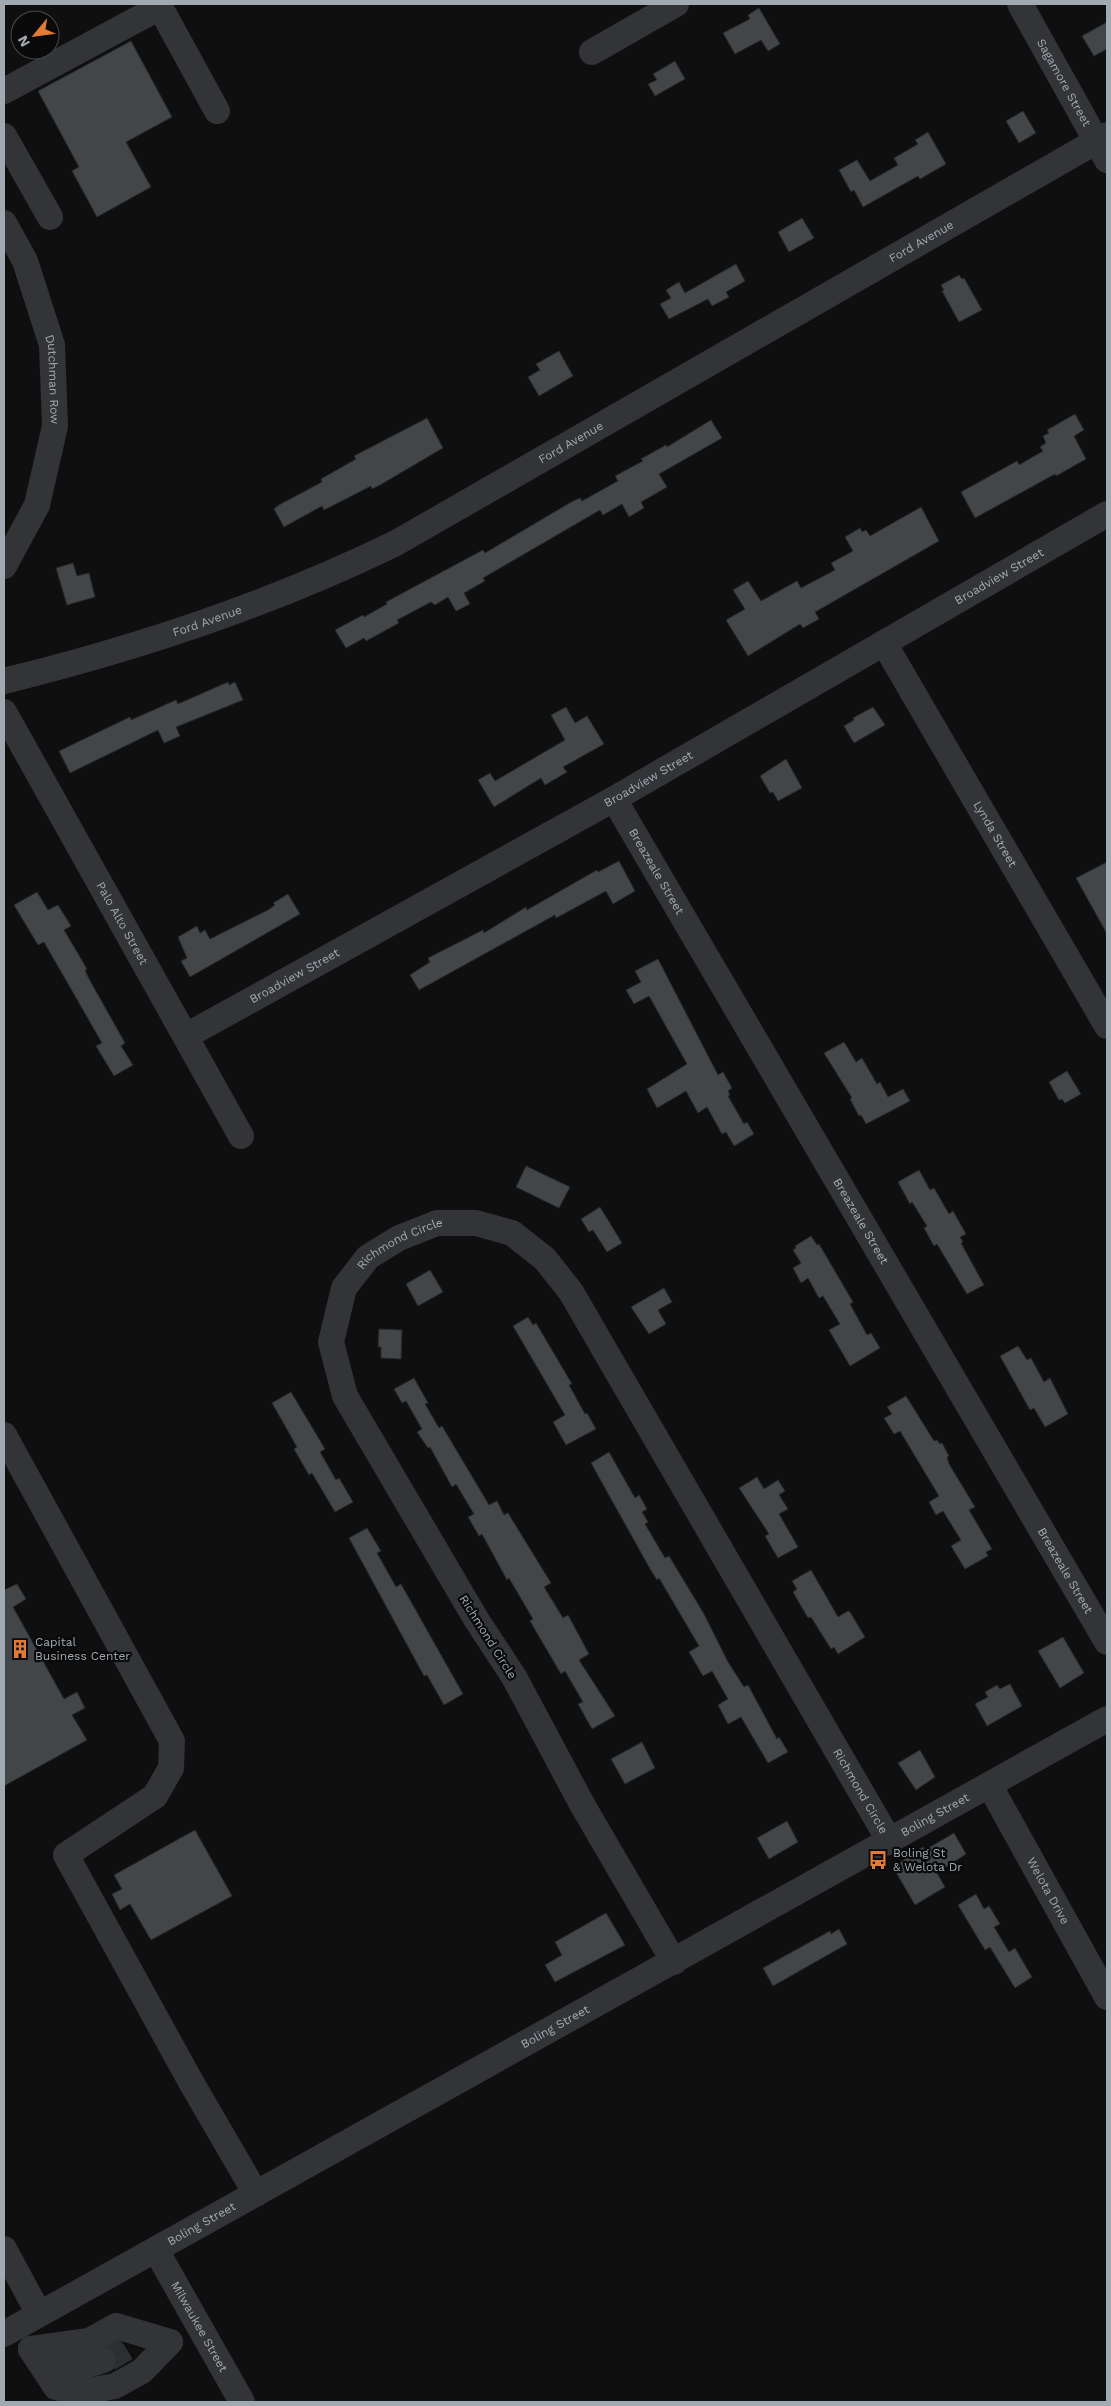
<svg xmlns="http://www.w3.org/2000/svg" width="1111" height="2406" font-family="'Work Sans',sans-serif">
	<style>
		.building { fill: #434648; stroke: #292a2c }
		.lines { fill: none; stroke-linecap: round; stroke-linejoin: round }
		.minor-tunnel { stroke: #2c2e30; stroke-width: 26; stroke-dasharray: 26 13; stroke-linecap: butt }
		.minor { stroke: #323437; stroke-width: 26 }
		.labels { text-anchor: middle; stroke-width: 4.5; stroke-linejoin: round; paint-order: stroke }
		.street-label { font-size: 12px; fill: #a1aab0; stroke: #0a0a0b }
		.poi-label { font-size: 12px; fill: #a1aab0; stroke: #0a0a0b; text-anchor: start }
	</style>
	<rect width="100%" height="100%" fill="#0f0f10"/>
	<path class="building" d="M759,8L780,44L768,51L761,40L735,54L723,33L750,19L748,15Z
		M1107,22V49L1094,56L1082,36Z
		M131,41L172,117L126,142L151,187L97,217L72,171L79,167L38,91Z
		M675,61L685,79L655,96L648,84L657,80L653,74Z
		M1023,111L1036,133L1019,143L1006,121Z
		M928,132L946,164L920,179L918,176L863,207L854,190L851,192L839,170L857,160L870,181L898,165L894,158L918,144L915,140Z
		M802,218L814,238L789,252L778,232Z
		M736,264L745,281L726,292L729,297L712,306L708,299L669,319L660,304L671,298L666,290L679,282L685,293Z
		M959,275L962,279L964,278L982,310L959,322L942,291L944,290L941,285Z
		M559,351L573,376L539,396L528,377L540,370L536,364Z
		M1075,414L1084,430L1074,436L1086,459L1056,476L1055,474L975,518L961,492L1017,461L1019,465L1043,451L1040,447L1046,443L1043,436L1049,433L1047,430Z
		M427,418L443,448L380,485L372,489L371,486L324,510L322,506L284,527L274,509L279,505L322,482L321,479L356,459L354,456Z
		M711,420L722,438L659,474L667,487L641,502L644,508L629,517L622,504L603,515L600,510L483,578L485,581L464,593L470,604L456,611L448,597L435,605L431,602L397,620L399,623L366,641L364,638L346,648L335,630L363,615L364,617L387,604L386,602L483,550L485,553L573,501L580,498L582,501L618,481L615,476L643,461L641,459L666,445L667,447Z
		M921,507L939,541L815,612L819,619L803,628L800,624L748,656L726,620L745,609L733,590L748,581L761,601L797,581L801,588L835,570L831,563L853,551L845,537L860,528L862,532L866,530L870,536Z
		M73,563L77,576L89,573L95,597L67,605L56,568Z
		M228,682L229,685L235,682L243,700L176,727L180,736L164,743L158,730L70,773L59,751L130,717L131,720L176,700L178,704Z
		M566,707L575,723L587,716L604,744L563,767L567,772L545,785L541,778L494,807L478,780L490,773L495,781L565,740L551,715Z
		M873,707L885,725L854,743L844,726L854,720L853,718Z
		M786,759L802,788L778,801L773,792L770,793L760,776Z
		M619,861L635,891L613,904L606,891L556,918L555,915L419,990L410,975L430,962L428,958L483,930L484,933L526,907L527,910L597,870L598,872Z
		M1107,862V934L1076,878Z
		M37,892L48,910L58,905L71,926L64,930L87,969L85,970L88,977L125,1043L121,1046L133,1065L114,1076L96,1046L102,1043L44,942L38,945L14,905Z
		M288,894L300,914L190,977L181,961L187,958L178,937L197,926L200,933L205,930L210,939L268,910L275,905L273,903Z
		M658,959L718,1075L723,1072L732,1088L728,1091L730,1095L728,1096L744,1124L747,1122L754,1134L734,1146L726,1132L722,1134L707,1107L698,1113L686,1091L657,1108L647,1089L687,1064L649,996L634,1004L626,990L641,982L635,971Z
		M844,1042L856,1062L862,1058L877,1084L880,1082L888,1097L903,1089L910,1101L866,1124L861,1115L859,1116L850,1099L852,1098L824,1053Z
		M1067,1071L1081,1094L1065,1103L1062,1099L1059,1100L1049,1082Z
		M526,1166L570,1187L559,1208L516,1187Z
		M919,1170L930,1190L934,1188L949,1214L953,1211L966,1234L960,1237L963,1242L961,1243L984,1285L967,1294L937,1244L934,1246L924,1228L927,1226L912,1202L910,1204L898,1182Z
		M600,1207L622,1243L607,1252L593,1230L589,1232L581,1219Z
		M811,1236L817,1245L819,1244L853,1302L850,1304L867,1335L871,1333L880,1348L850,1366L829,1330L840,1324L823,1296L819,1298L808,1278L801,1283L793,1268L801,1263L793,1250L796,1248L795,1246Z
		M430,1270L443,1292L418,1306L406,1284Z
		M664,1288L672,1302L658,1310L666,1324L649,1334L631,1307Z
		M528,1317L533,1325L536,1323L572,1384L569,1385L585,1414L587,1413L596,1429L566,1445L553,1422L565,1415L513,1326Z
		M379,1329L402,1330L401,1359L381,1358V1347H378Z
		M1018,1346L1027,1360L1031,1358L1044,1382L1050,1378L1068,1414L1045,1427L1034,1408L1030,1410L1000,1356Z
		M414,1378L428,1403L425,1404L439,1428L442,1426L489,1505L497,1501L504,1515L508,1513L551,1583L544,1587L563,1618L568,1615L589,1654L579,1660L615,1716L592,1729L578,1704L583,1702L565,1671L561,1674L530,1621L533,1619L509,1578L507,1580L482,1534L479,1536L468,1517L474,1514L456,1484L452,1487L430,1447L428,1448L417,1432L422,1429L406,1401L402,1403L394,1389Z
		M291,1392L325,1449L320,1452L336,1480L339,1478L353,1502L335,1512L312,1473L309,1475L294,1449L297,1447L272,1403Z
		M906,1396L934,1441L937,1440L940,1444L942,1443L949,1456L947,1457L949,1464L975,1507L969,1510L992,1549L986,1552L988,1556L965,1569L951,1546L961,1540L943,1511L936,1515L929,1502L939,1496L900,1431L894,1434L884,1418L892,1414L887,1407Z
		M609,1452L635,1498L639,1495L647,1509L642,1512L648,1522L645,1524L665,1558L669,1556L704,1614L728,1662L744,1687L748,1685L777,1739L779,1737L788,1752L768,1763L741,1717L728,1724L718,1705L728,1699L712,1671L703,1676L689,1652L699,1646L659,1578L657,1580L649,1567L591,1463Z
		M757,1477L764,1489L778,1480L785,1491L779,1495L788,1509L779,1514L798,1547L778,1558L765,1536L769,1534L739,1488Z
		M367,1528L381,1551L377,1553L396,1587L401,1584L463,1694L444,1705L427,1675L424,1676L349,1538Z
		M811,1570L838,1617L848,1611L850,1612L865,1637L838,1654L834,1647L831,1649L811,1617L808,1618L793,1592L797,1589L792,1581Z
		M17,1584L26,1599L13,1607L64,1699L77,1692L85,1708L72,1715L87,1740L4,1786V1590Z
		M1063,1637L1084,1673L1060,1688L1038,1651Z
		M1010,1684L1022,1706L987,1726L975,1704L988,1697L985,1692L997,1685L1000,1689Z
		M642,1742L655,1768L625,1784L611,1759Z
		M920,1750L935,1777L916,1790L898,1763Z
		M787,1821L798,1842L769,1859L757,1838Z
		M195,1830L232,1896L151,1940L130,1904L120,1910L112,1894L122,1889L114,1875Z
		M954,1833L966,1854L937,1873L945,1887L915,1905L893,1867L904,1860L903,1858L923,1847L925,1850Z
		M976,1894L984,1909L989,1906L1000,1924L994,1927L1009,1952L1015,1948L1032,1977L1015,1988L990,1947L985,1950L958,1905Z
		M606,1913L625,1945L555,1982L545,1965L562,1955L555,1942Z
		M839,1929L847,1944L773,1986L763,1968L830,1931L831,1934Z
		M123,2344L132,2359L115,2369L117,2356L113,2349Z"/>
	<g class="lines">
		<path class="minor-tunnel" d="M103,2360L125,2348"/>
		<g class="minor">
			<path id="s1" d="M1020,4L1107,160"/>
			<path d="M592,52L676,4"/>
			<path d="M4,91L160,7L217,111"/>
			<path d="M4,136L50,217"/>
			<path id="s2" d="M4,223L25,261L52,345L55,426L37,505L4,566"/>
			<path id="s3" d="M884,643L1107,1026"/>
			<path id="s4" d="M4,681C139,648 271,604 396,543L1107,135"/>
			<path id="s5" d="M4,712L241,1136"/>
			<path id="s6" d="M614,799L1107,1642"/>
			<path id="s7" d="M186,1036L614,799L1107,514"/>
			<path d="M4,1435L172,1741L171,1768L155,1796L66,1855L191,2082L256,2194"/>
			<path id="s8" d="M990,1786L1107,1997"/>
			<path id="s9" d="M674,1962L583,1806L514,1677L476,1619L345,1396L331,1342L344,1288L368,1257L399,1238L437,1223H476L512,1233L545,1259L571,1292L890,1842"/>
			<path d="M4,2249L39,2314"/>
			<path id="s10" d="M156,2250L242,2402"/>
			<path id="s11" d="M4,2334L1107,1719"/>
			<path d="M31,2349L56,2387L78,2393L115,2386L142,2371L170,2342"/>
			<path d="M31,2349L89,2341L116,2326L170,2342"/>
			<path d="M31,2349L78,2368L103,2360"/>
		</g>
	</g>
	<defs>
		<g id="building-bare" transform="scale(1.5)"><path d="M-4-6H4V6H1V3H-1V6H-4ZM-2.5-4.3h1.7v1.8h-1.7ZM.8-4.3h1.7v1.8H.8ZM-2.5-1h1.7V.8h-1.7ZM.8-1h1.7V.8H.8Z" fill="#e27b35" stroke="#0a0a0b" stroke-width="2.5" paint-order="stroke"/></g>
		<g id="bus-bare" transform="scale(1.5)"><path d="M-5-6H5V4H4V6H2V4H-2V6H-4V4H-5ZM-3.5-4V0h7V-4ZM-3.5 1.2v1.5H-2V1.2ZM2 1.2v1.5H3.5V1.2Z" fill="#e27b35" stroke="#0a0a0b" stroke-width="2.5" paint-order="stroke"/></g>
	</defs>
	<g fill-rule="evenodd">
		<use href="#building-bare" x="20" y="1649"/>
		<use href="#bus-bare" x="878" y="1860"/>
	</g>
	<g class="labels">
		<g class="street-label">
			<text dy="4" stroke="none"><textPath href="#s1" startOffset="90">Sagamore Street</textPath></text>
			<text dy="4" stroke="none"><textPath href="#s4" startOffset="1022">Ford Avenue</textPath></text>
			<text dy="4" stroke="none"><textPath href="#s2" startOffset="166">Dutchman Row</textPath></text>
			<text dy="4" stroke="none"><textPath href="#s4" startOffset="618">Ford Avenue</textPath></text>
			<text dy="4" stroke="none"><textPath href="#s7" startOffset="934">Broadview Street</textPath></text>
			<text dy="4" stroke="none"><textPath href="#s4" startOffset="212">Ford Avenue</textPath></text>
			<text dy="4" stroke="none"><textPath href="#s7" startOffset="529">Broadview Street</textPath></text>
			<text dy="4" stroke="none"><textPath href="#s3" startOffset="221">Lynda Street</textPath></text>
			<text dy="4" stroke="none"><textPath href="#s6" startOffset="84">Breazeale Street</textPath></text>
			<text dy="4" stroke="none"><textPath href="#s5" startOffset="242">Palo Alto Street</textPath></text>
			<text dy="4" stroke="none"><textPath href="#s7" startOffset="124">Broadview Street</textPath></text>
			<text dy="4" stroke="none"><textPath href="#s6" startOffset="489">Breazeale Street</textPath></text>
			<text dy="4" stroke="none"><textPath href="#s9" startOffset="840">Richmond Circle</textPath></text>
			<text dy="4" stroke="none"><textPath href="#s6" startOffset="894">Breazeale Street</textPath></text>
			<text transform="translate(488 1637) rotate(58)" y="4">Richmond Circle</text>
			<text dy="4" stroke="none"><textPath href="#s9" startOffset="1620">Richmond Circle</textPath></text>
			<text dy="4" stroke="none"><textPath href="#s11" startOffset="1066">Boling Street</textPath></text>
			<text dy="4" stroke="none"><textPath href="#s8" startOffset="120">Welota Drive</textPath></text>
			<text dy="4" stroke="none"><textPath href="#s11" startOffset="631">Boling Street</textPath></text>
			<text dy="4" stroke="none"><textPath href="#s11" startOffset="226">Boling Street</textPath></text>
			<text dy="4" stroke="none"><textPath href="#s10" startOffset="88">Milwaukee Street</textPath></text>
		</g>
		<g class="poi-label">
			<text x="35" y="1646">Capital<tspan x="35" dy="14">Business Center</tspan></text>
			<text x="893" y="1857">Boling St<tspan x="893" dy="14">&amp; Welota Dr</tspan></text>
		</g>
	</g>
	<rect width="1111" height="2406" fill="none" stroke="#a1aab0" stroke-width="10"/>
	<g transform="translate(35 35) rotate(241)"><circle r="24" fill="#0a0a0b" stroke="#464a4d"/>
	<path d="M0-4L9 19L0 12L-9 19Z" fill="#e27b35"/>
	<text y="-8" font-size="14" font-weight="bold" text-anchor="middle" fill="#a1aab0">N</text>
	</g>
</svg>
